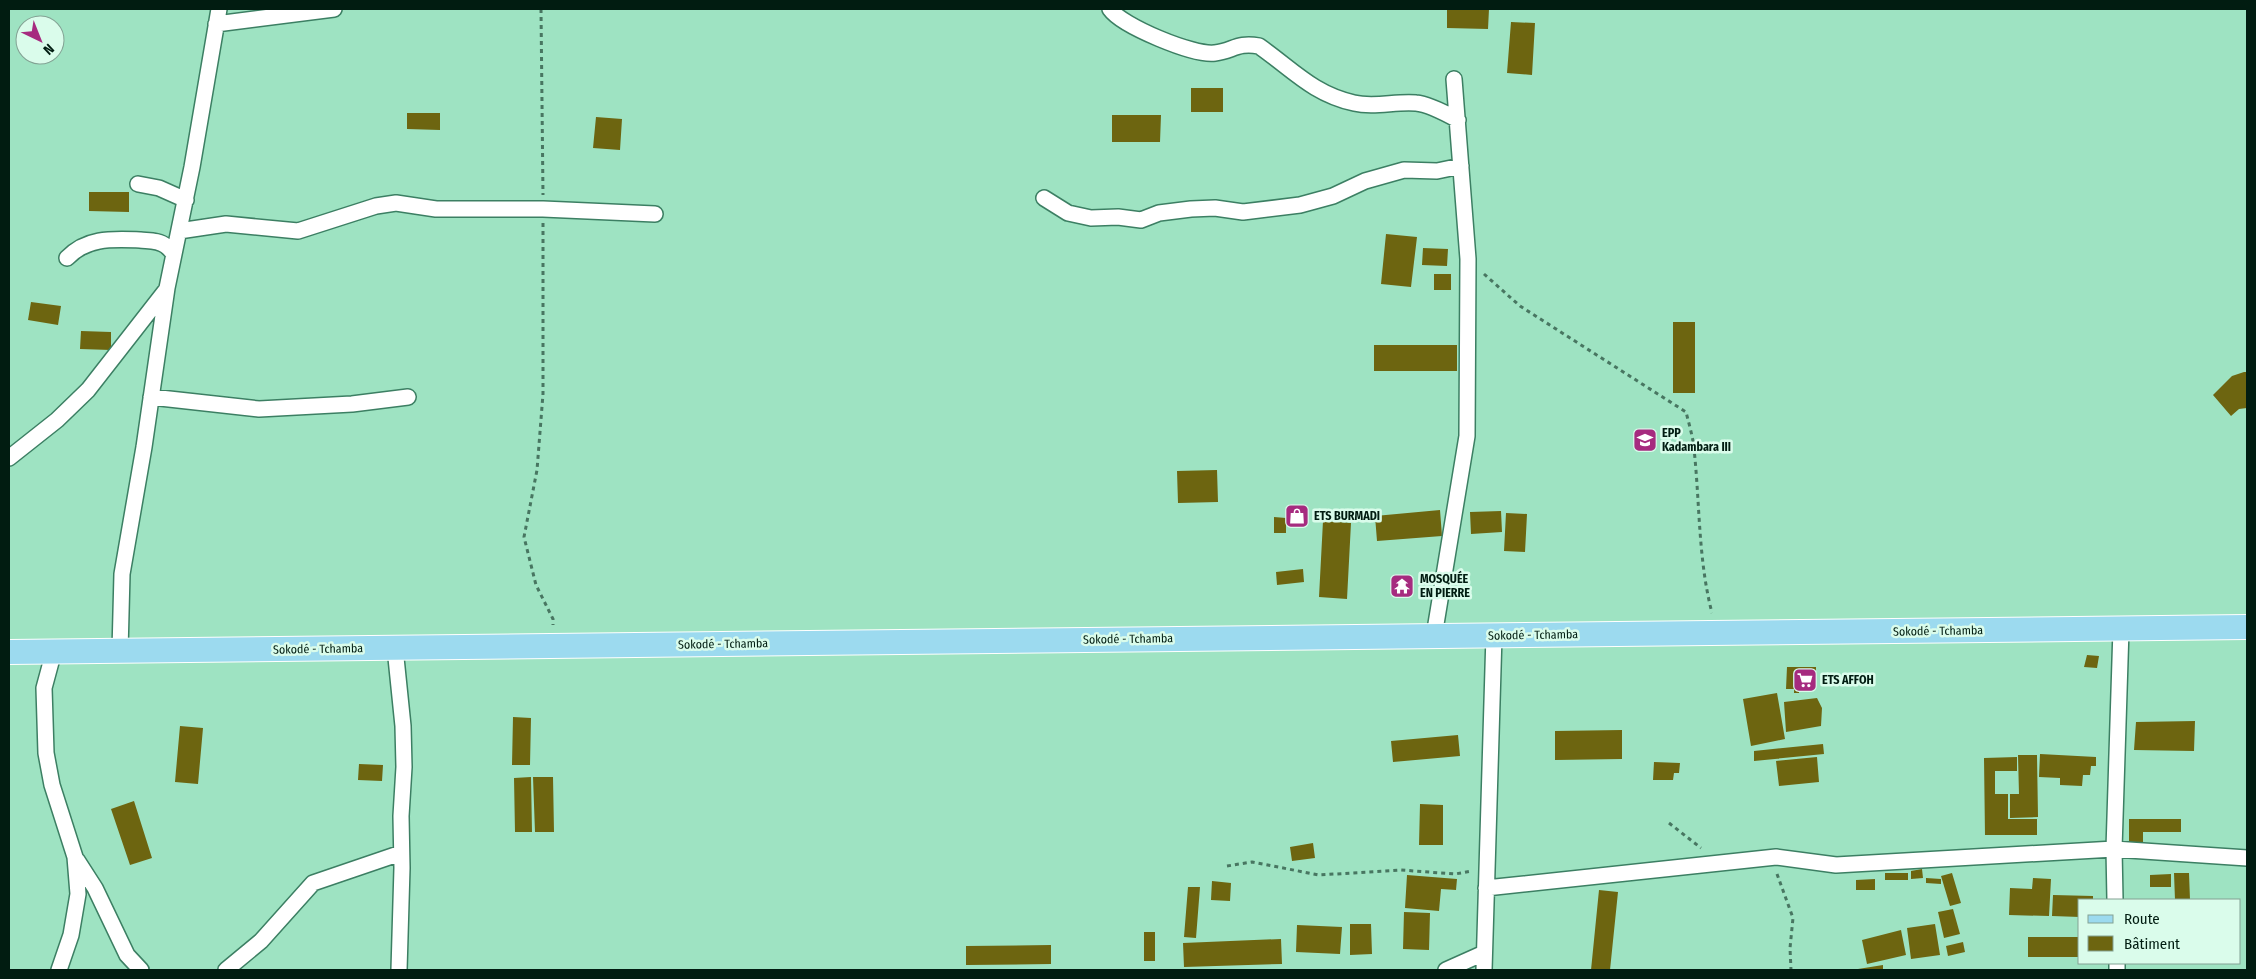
<svg xmlns="http://www.w3.org/2000/svg" width="2256" height="979" font-family="'Fira Sans Condensed',sans-serif">
	<style>
		.building { fill: #6d6510 }
		.lines { fill: none; stroke-linecap: round; stroke-linejoin: round }
		.street-casing { stroke: #3c7f63; stroke-width: 18 }
		.primary-casing { stroke: #fff; stroke-width: 26 }
		.path { stroke: #487661; stroke-width: 3; stroke-dasharray: 4 4; stroke-linecap: butt }
		.street { stroke: #fff; stroke-width: 15 }
		.primary { stroke: #9cdaef; stroke-width: 24 }
		.labels { text-anchor: middle; stroke-width: 5; stroke-linejoin: round; paint-order: stroke }
		.poi-label { font-size: 12px; font-weight: bold; fill: #011c11; stroke: #dafceb; text-anchor: start }
		.street-label { font-size: 12px; fill: #011c11; stroke: #dafceb }
	</style>
	<rect width="100%" height="100%" fill="#9ee3c2"/>
	<path class="building" d="M1447,9H1489L1488,29L1447,28Z
		M1511,22L1535,23L1532,75L1507,73Z
		M1191,88H1223V112H1191Z
		M407,113H440V130L407,129Z
		M1112,115H1161L1160,142H1112Z
		M596,117L622,119L620,150L593,148Z
		M89,192H129V212L89,211Z
		M1386,234L1417,237L1411,287L1381,284Z
		M1423,248L1448,249L1447,266L1422,265Z
		M1434,274H1451V290H1434Z
		M31,302L61,306L58,325L28,320Z
		M1673,322H1695V393H1673Z
		M81,331L111,332V350L80,349Z
		M1374,345H1457V371H1374Z
		M2244,372H2247V408L2239,409L2231,416L2213,395L2232,376Z
		M1217,470L1218,502L1178,503L1177,471Z
		M1440,510L1442,536L1377,541L1375,516Z
		M1501,511L1502,532L1471,534L1470,512Z
		M1506,513L1527,514L1525,552L1504,551Z
		M1274,517L1286,518V533H1274Z
		M1323,521L1351,523L1347,599L1319,597Z
		M1303,569L1304,582L1277,585L1276,572Z
		M2087,655L2099,656L2097,668L2084,667Z
		M1787,667H1816V687H1799V693H1794V689H1786Z
		M1777,693L1785,739L1751,746L1743,699Z
		M1817,698L1822,708L1821,726L1786,732L1784,702Z
		M513,717L531,718L530,765H512Z
		M2195,721L2194,751L2134,750L2136,722Z
		M180,726L203,728L198,784L175,782Z
		M1622,730V759L1555,760V731Z
		M1458,735L1460,756L1393,762L1391,741Z
		M1823,744L1824,754L1754,761V751Z
		M2040,754L2096,757V766H2091L2090,775H2083L2082,786L2060,785V778L2039,777Z
		M2018,755H2037L2038,817L2010,818V794H2019Z
		M1817,757L1819,782L1779,786L1776,761Z
		M2017,757V771H1995V794H2008V819H2037V835H1985L1984,758Z
		M1654,762L1680,763L1679,773H1674L1673,780H1653Z
		M359,764L383,765L382,781L358,780Z
		M531,777L532,832H515L514,778Z
		M533,777H553L554,832H535Z
		M134,801L152,858L130,865L111,809Z
		M1420,804L1443,805V845H1419Z
		M2129,819H2181V832H2143V843H2129Z
		M1313,843L1315,858L1292,861L1290,847Z
		M1922,869L1923,878L1911,879V871Z
		M1885,873H1908V880H1885Z
		M1952,873L1961,903L1950,906L1941,876Z
		M2174,873H2189L2190,900H2175Z
		M2171,874V887H2150V875Z
		M1407,875L1457,879L1456,890L1441,889L1439,911L1405,908Z
		M1926,878L1941,879V884L1926,883Z
		M2033,878L2051,879L2049,916L2009,915L2010,888L2032,889Z
		M1875,879V890H1856V880Z
		M1212,881L1231,883L1230,901L1211,900Z
		M1188,887H1200L1196,938L1184,937Z
		M1599,890L1618,892L1610,970H1591Z
		M2053,895L2093,896V900H2080V917L2052,916Z
		M1953,909L1960,934L1944,938L1938,912Z
		M1404,912L1430,913L1429,950L1403,949Z
		M1350,924H1371L1372,954L1350,955Z
		M1935,924L1940,955L1911,959L1907,928Z
		M1297,925L1342,927L1340,954L1296,952Z
		M1901,930L1906,955L1867,964L1862,940Z
		M1144,932H1155V961H1144Z
		M2028,937H2080V957H2028Z
		M1281,939L1282,964L1184,967L1183,943Z
		M1963,942L1965,952L1948,956L1946,946Z
		M1051,945V964L966,965V946Z
		M1883,965V970H1858V969Z"/>
	<g class="lines">
		<g class="street-casing">
			<path id="street" d="M1110,9C1122,26 1194,56 1215,53C1233,51 1237,42 1259,46C1292,69 1313,94 1354,103C1374,108 1396,101 1416,103C1429,104 1447,114 1458,120
				M216,24L334,9
				M138,184L159,188L186,200
				M1044,198L1068,213L1091,218L1118,217L1141,220L1159,213L1191,209L1215,208L1243,212L1300,205L1333,196L1365,181L1404,170L1437,171L1461,166
				M179,231L226,224L298,231L376,206L396,203L436,209H543L655,214
				M67,258C87,237 112,239 140,240C148,241 159,240 166,246C169,248 172,252 174,254
				M151,397L259,409L352,404L408,397
				M9,458L57,420L88,390L166,290
				M1434,636L1467,436L1468,259L1454,79
				M395,648L403,726L404,767L401,816L402,868L399,970
				M54,651L44,688L46,753L52,785L75,857L78,894L71,935L59,970
				M120,651L122,574L144,447L167,288L192,167L219,9
				M77,860L95,888L127,955L141,970
				M1486,888L1776,857L1836,865L2114,849L2247,858
				M2115,900L2114,849L2121,629
				M2117,963V970
				M226,970L261,941L313,883L401,853
				M1446,970L1484,953
				M1484,970L1494,635"/>
		</g>
		<g class="primary-casing">
			<path id="primary" d="M9,652L2247,627"/>
		</g>
		<path class="path" d="M541,9L543,195
			M543,223V394L537,470L524,537L536,585L553,619V625
			M1484,274L1520,306L1686,412C1689,424 1693,437 1694,449C1700,504 1698,559 1712,613
			M1669,823L1701,848
			M1227,866L1252,862L1319,875L1401,870L1455,874L1472,871
			M1777,874L1793,918L1790,948L1791,970"/>
		<use href="#street" class="street"/>
		<use href="#primary" class="primary"/>
	</g>
	<defs>
		<g id="school-square" transform="scale(1.25)"><rect x="-9" y="-9" width="18" height="18" rx="4" fill="#a62b7f" stroke="#dafceb"/><path d="M0-5L7-2L0 1L-7-2ZM-4 1L0 2.5L4 1V4Q0 6-4 4Z" fill="#fff"/></g>
		<g id="shop-square" transform="scale(1.25)"><rect x="-9" y="-9" width="18" height="18" rx="4" fill="#a62b7f" stroke="#dafceb"/><path d="M-5-2.5h2.3a2.7 3.5 0 0 1 5.4 0H5L5.5 6h-11ZM-1.5-2.5h3a1.5 2.3 0 0 0-3 0Z" fill="#fff"/></g>
		<g id="temple-square" transform="scale(1.25)"><rect x="-9" y="-9" width="18" height="18" rx="4" fill="#a62b7f" stroke="#dafceb"/><path d="M0-6L5-2H3V0L6.5 2.5H4V6H1.5V3h-3V6H-4V2.5H-6.5L-3 0V-2H-5Z" fill="#fff"/></g>
		<g id="supermarket-square" transform="scale(1.25)"><rect x="-9" y="-9" width="18" height="18" rx="4" fill="#a62b7f" stroke="#dafceb"/><path d="M-6-5.5h2.5l.6 2H6L4.5 2H-2.5L-4.4-4H-6ZM-1.5 3.2a1.3 1.3 0 1 0 .1 0ZM3 3.2a1.3 1.3 0 1 0 .1 0Z" fill="#fff"/></g>
	</defs>
	<g fill-rule="evenodd">
		<use href="#school-square" x="1645" y="440"/>
		<use href="#shop-square" x="1297" y="516"/>
		<use href="#temple-square" x="1402" y="586"/>
		<use href="#supermarket-square" x="1805" y="680"/>
	</g>
	<g class="labels">
		<g class="poi-label">
			<text x="1662" y="437">EPP<tspan x="1662" dy="14">Kadambara III</tspan></text>
			<text x="1314" y="520">ETS BURMADI</text>
			<text x="1420" y="583">MOSQUÉE<tspan x="1420" dy="14">EN PIERRE</tspan></text>
			<text x="1822" y="684">ETS AFFOH</text>
		</g>
		<g class="street-label">
			<text transform="translate(1938 631) rotate(-1)" y="4">Sokodé - Tchamba</text>
			<text transform="translate(1533 635) rotate(-1)" y="4">Sokodé - Tchamba</text>
			<text transform="translate(1128 639) rotate(-1)" y="4">Sokodé - Tchamba</text>
			<text transform="translate(723 644) rotate(-1)" y="4">Sokodé - Tchamba</text>
			<text transform="translate(318 649) rotate(-1)" y="4">Sokodé - Tchamba</text>
		</g>
	</g>
	<rect width="2256" height="979" fill="none" stroke="#011c11" stroke-width="20"/>
	<rect x="2078" y="899" width="162" height="65" fill="#dafceb" stroke="#83a294"/>
	<rect x="2088" y="915" width="25" height="8" fill="#9cdaef" stroke="#83a294"/>
	<text x="2124" y="924" font-size="15" fill="#011c11">Route</text>
	<rect x="2088" y="936" width="25" height="15" fill="#6d6510" stroke="#83a294"/>
	<text x="2124" y="949" font-size="15" fill="#011c11">Bâtiment</text>
	<g transform="translate(40 40) rotate(137)"><circle r="24" fill="#dafceb" stroke="#83a294"/>
	<path d="M0-4L9 19L0 12L-9 19Z" fill="#a62b7f"/>
	<text y="-8" font-size="14" font-weight="bold" text-anchor="middle" fill="#011c11">N</text>
	</g>
</svg>
